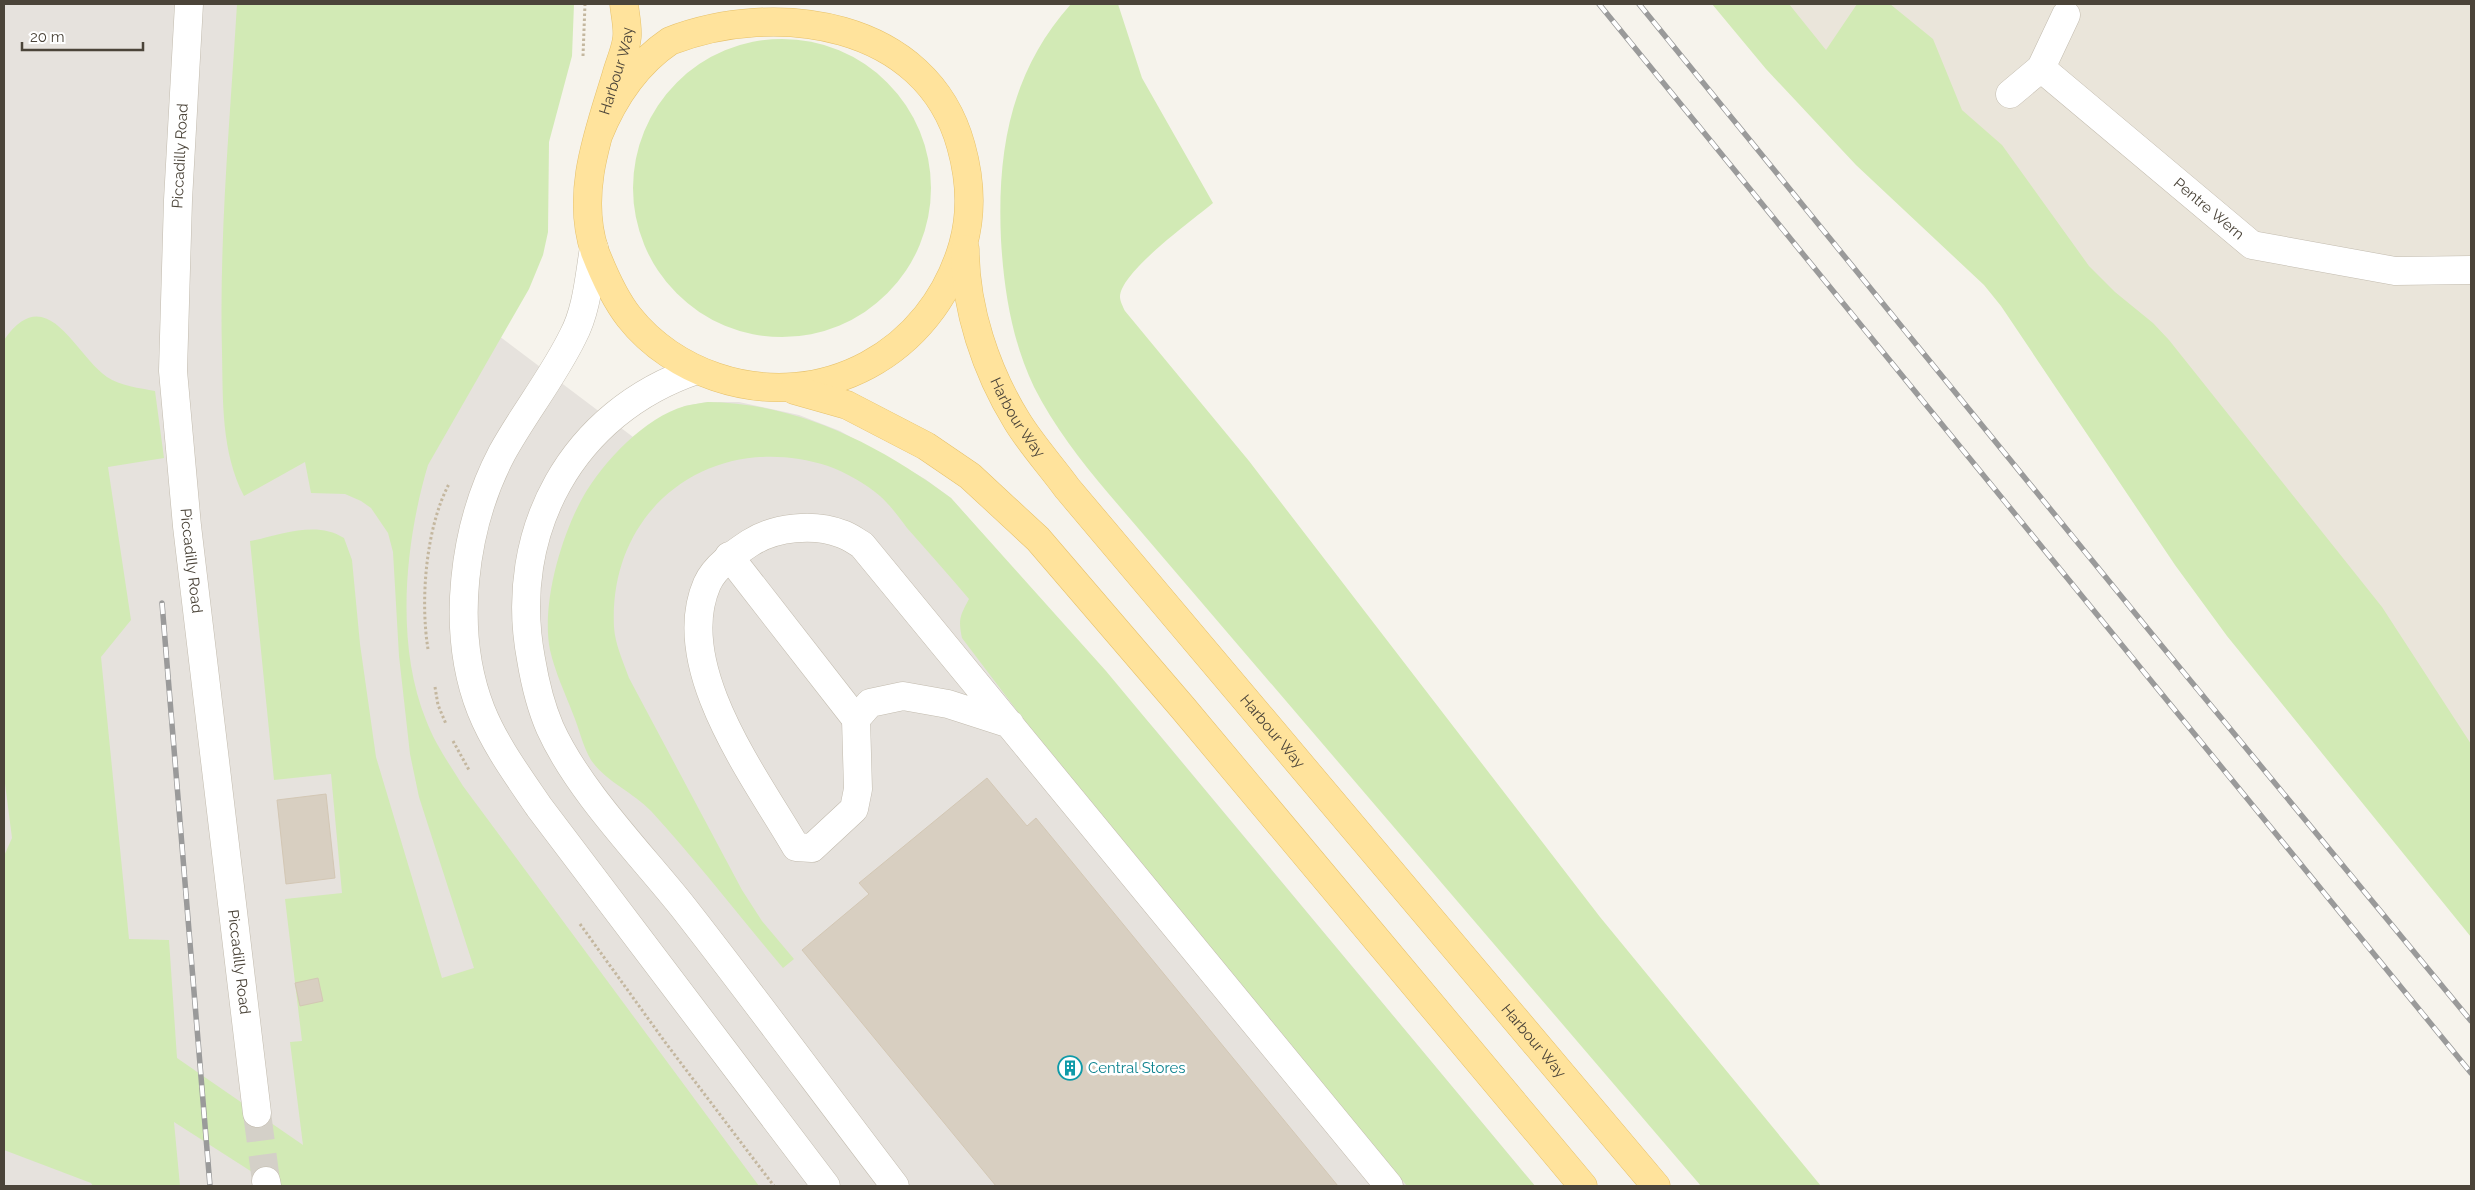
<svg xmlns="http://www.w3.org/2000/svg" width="2475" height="1190" font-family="Raleway,sans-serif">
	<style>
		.residential { fill: #eae5da }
		.industrial { fill: #e6e2dd }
		.green { fill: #d2eab5 }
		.building { fill: #d8cfc1; stroke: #d3c7b4 }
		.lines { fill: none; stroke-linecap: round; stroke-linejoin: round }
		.minor-tunnel { stroke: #d4d0c8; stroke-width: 28; stroke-dasharray: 28 14; stroke-linecap: butt }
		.minor-casing { stroke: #c2bbae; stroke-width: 29 }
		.major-casing { stroke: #e6c16a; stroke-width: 29 }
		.path { stroke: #c4b79f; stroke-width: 3; stroke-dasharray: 2.5 2.5; stroke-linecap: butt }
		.minor { stroke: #fff; stroke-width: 28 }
		.major { stroke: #ffe39c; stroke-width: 28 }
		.rail-casing { stroke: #9a9a9a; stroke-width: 5.5 }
		.rail { stroke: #fff; stroke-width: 4; stroke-dasharray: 11; stroke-linecap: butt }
		.labels { text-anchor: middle; stroke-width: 5; stroke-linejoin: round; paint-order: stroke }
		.street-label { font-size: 15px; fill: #4b4439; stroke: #fff }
		.culture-label { font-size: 15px; fill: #0d838f; stroke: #fff; text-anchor: start }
	</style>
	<rect width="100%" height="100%" fill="#f6f3ec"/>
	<path class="residential" d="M1745,4H2471V759Z"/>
	<path class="industrial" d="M4,4H498L458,305L633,437L662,417L685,406L708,402H739L799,415L840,431L925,479L951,498L1157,732L1535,1186H4Z"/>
	<path class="green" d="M237,4H574L572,56L549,142L548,232L543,255L529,289L428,465C405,542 395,644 426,720C435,744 450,765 463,786L759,1186H274L174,1122L180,1186H93L91,1183L4,1150V856L12,838L4,776V340C47,279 74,354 107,377C120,386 140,388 155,391L164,458L108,467L131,620L101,657L129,939L169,940L177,1058L303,1145L290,1042L302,1041L285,899L342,893L331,774L274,780L250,541C281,535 316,520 344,538L352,560L360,644L376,757L442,978L474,968L419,797L410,754L399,656L393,552L388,533L371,508L361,501L345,494L311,493L305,462L244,496C221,452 223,401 222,352C219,236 230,120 237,4Z
		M1071,4H1118L1142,78L1213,203C1193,220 1120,272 1120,297C1120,301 1123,307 1125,311L1249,461L1600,917L1821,1186H1701L1108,493C1080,460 1054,426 1034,387C1012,341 1004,291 1001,240C997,152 1010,72 1071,4Z
		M1712,4H1789L1826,50L1857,4H1890L1933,39L1962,110L2002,145L2089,266L2115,292L2153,323L2169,340L2382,607L2471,744V937L2227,636L2175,565L2001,306L1984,285L1856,165L1766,69Z
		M633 188a149 149 0 1 1 298 0a149 149 0 1 1-298 0Z
		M708,402C798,403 880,445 951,498L1106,671L1535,1186H1407L1021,716L962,638C958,619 960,616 969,599C949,575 928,552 907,528C899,517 890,505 880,496C866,484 845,472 828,466C714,429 608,506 614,627C615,644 623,661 629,678L742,890L762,921L794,959L783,968C739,916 697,861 651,811C633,792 606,782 591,760C583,747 579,728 573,714C565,693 555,672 550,650C541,605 561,536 583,497C603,462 645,417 685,406C693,404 701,403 708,402Z"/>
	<path class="building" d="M987,778L1027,826L1036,818L1338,1186H996L802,950L869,894L859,883Z
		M326,794L335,878L286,884L277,800Z
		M318,978L323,1001L300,1006L295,983Z"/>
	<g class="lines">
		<path class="minor-tunnel" d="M257,1113L266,1181"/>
		<g class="minor-casing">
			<g id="minor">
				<path id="s1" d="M189,4L178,200L173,371L187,526L257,1113"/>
				<path id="s2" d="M2041,68L2252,245L2395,271L2471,270"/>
				<path d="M2010,94L2041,68L2066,15"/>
				<path d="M594,248C589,277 587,310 573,336C553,377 524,413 502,453C463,527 450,631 481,710C495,745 518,776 539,807L826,1186"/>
				<path d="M697,370C572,412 507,532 531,659C535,683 540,705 550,728C578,790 639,852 683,907C755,999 824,1093 895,1186"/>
				<path d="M729,556L856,719"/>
				<path d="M1010,724L948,704L903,696L870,703L856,719L858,789L854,809L812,848L796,847C756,778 671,667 707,584C715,566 735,553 750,543C775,527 814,523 842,534C849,536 855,541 862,545L1389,1186"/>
				<path d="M266,1181L267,1186"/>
			</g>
		</g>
		<g class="major-casing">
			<g id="major">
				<path id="s3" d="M598,136C613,99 636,64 670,41C776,0 927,21 961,146C970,178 972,213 963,245C932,353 823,413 716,377C683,366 651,345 629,317C614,298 604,275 595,252C575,193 599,132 616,76C619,64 626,50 627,37C628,27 625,14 624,4"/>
				<path id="s4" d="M965,249C965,308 986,371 1017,421C1031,444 1051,466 1067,488L1656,1186"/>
				<path d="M794,390L847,405L926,446L970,476L1038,539L1183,708L1583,1186"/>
			</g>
		</g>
		<path class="path" d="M583,56L585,4
			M428,649C420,600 426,527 449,484
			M435,687L438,705L446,724
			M453,741L469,770
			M580,924L665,1042L774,1186"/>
		<use href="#minor" class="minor"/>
		<use href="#major" class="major"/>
		<g class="rail-casing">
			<path id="rail" d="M1599,4L2471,1073
				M1639,4L2152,634L2471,1021
				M162,603L210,1186"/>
		</g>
		<use href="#rail" class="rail"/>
	</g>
	<defs>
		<g id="building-ring" transform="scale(1.25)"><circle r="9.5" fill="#fff" stroke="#0f9aa8" stroke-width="1.5"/><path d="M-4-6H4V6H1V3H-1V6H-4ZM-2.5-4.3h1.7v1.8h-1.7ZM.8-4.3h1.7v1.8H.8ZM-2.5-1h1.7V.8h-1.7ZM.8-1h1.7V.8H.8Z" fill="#0f9aa8"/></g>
	</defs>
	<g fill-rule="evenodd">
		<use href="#building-ring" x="1070" y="1068"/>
	</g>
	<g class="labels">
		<g class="street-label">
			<text dy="5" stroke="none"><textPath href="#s3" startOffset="1250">Harbour Way</textPath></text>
			<text transform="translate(180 156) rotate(-87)" y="5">Piccadilly Road</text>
			<text dy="5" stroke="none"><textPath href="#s2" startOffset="219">Pentre Wern</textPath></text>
			<text dy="5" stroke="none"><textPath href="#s4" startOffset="179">Harbour Way</textPath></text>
			<text dy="5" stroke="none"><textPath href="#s1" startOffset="558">Piccadilly Road</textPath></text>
			<text dy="5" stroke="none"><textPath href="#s4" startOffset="584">Harbour Way</textPath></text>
			<text dy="5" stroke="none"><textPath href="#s1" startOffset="962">Piccadilly Road</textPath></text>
			<text dy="5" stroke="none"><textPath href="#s4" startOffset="989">Harbour Way</textPath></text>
		</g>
		<g class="culture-label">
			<text x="1088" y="1073">Central Stores</text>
		</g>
	</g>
	<rect width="2475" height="1190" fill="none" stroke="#4b4439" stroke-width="10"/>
	<path d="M22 42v8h121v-8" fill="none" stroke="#4b4439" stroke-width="2.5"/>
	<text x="30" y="42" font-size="15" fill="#4b4439" stroke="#ffffff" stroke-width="4" paint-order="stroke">20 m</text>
</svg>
